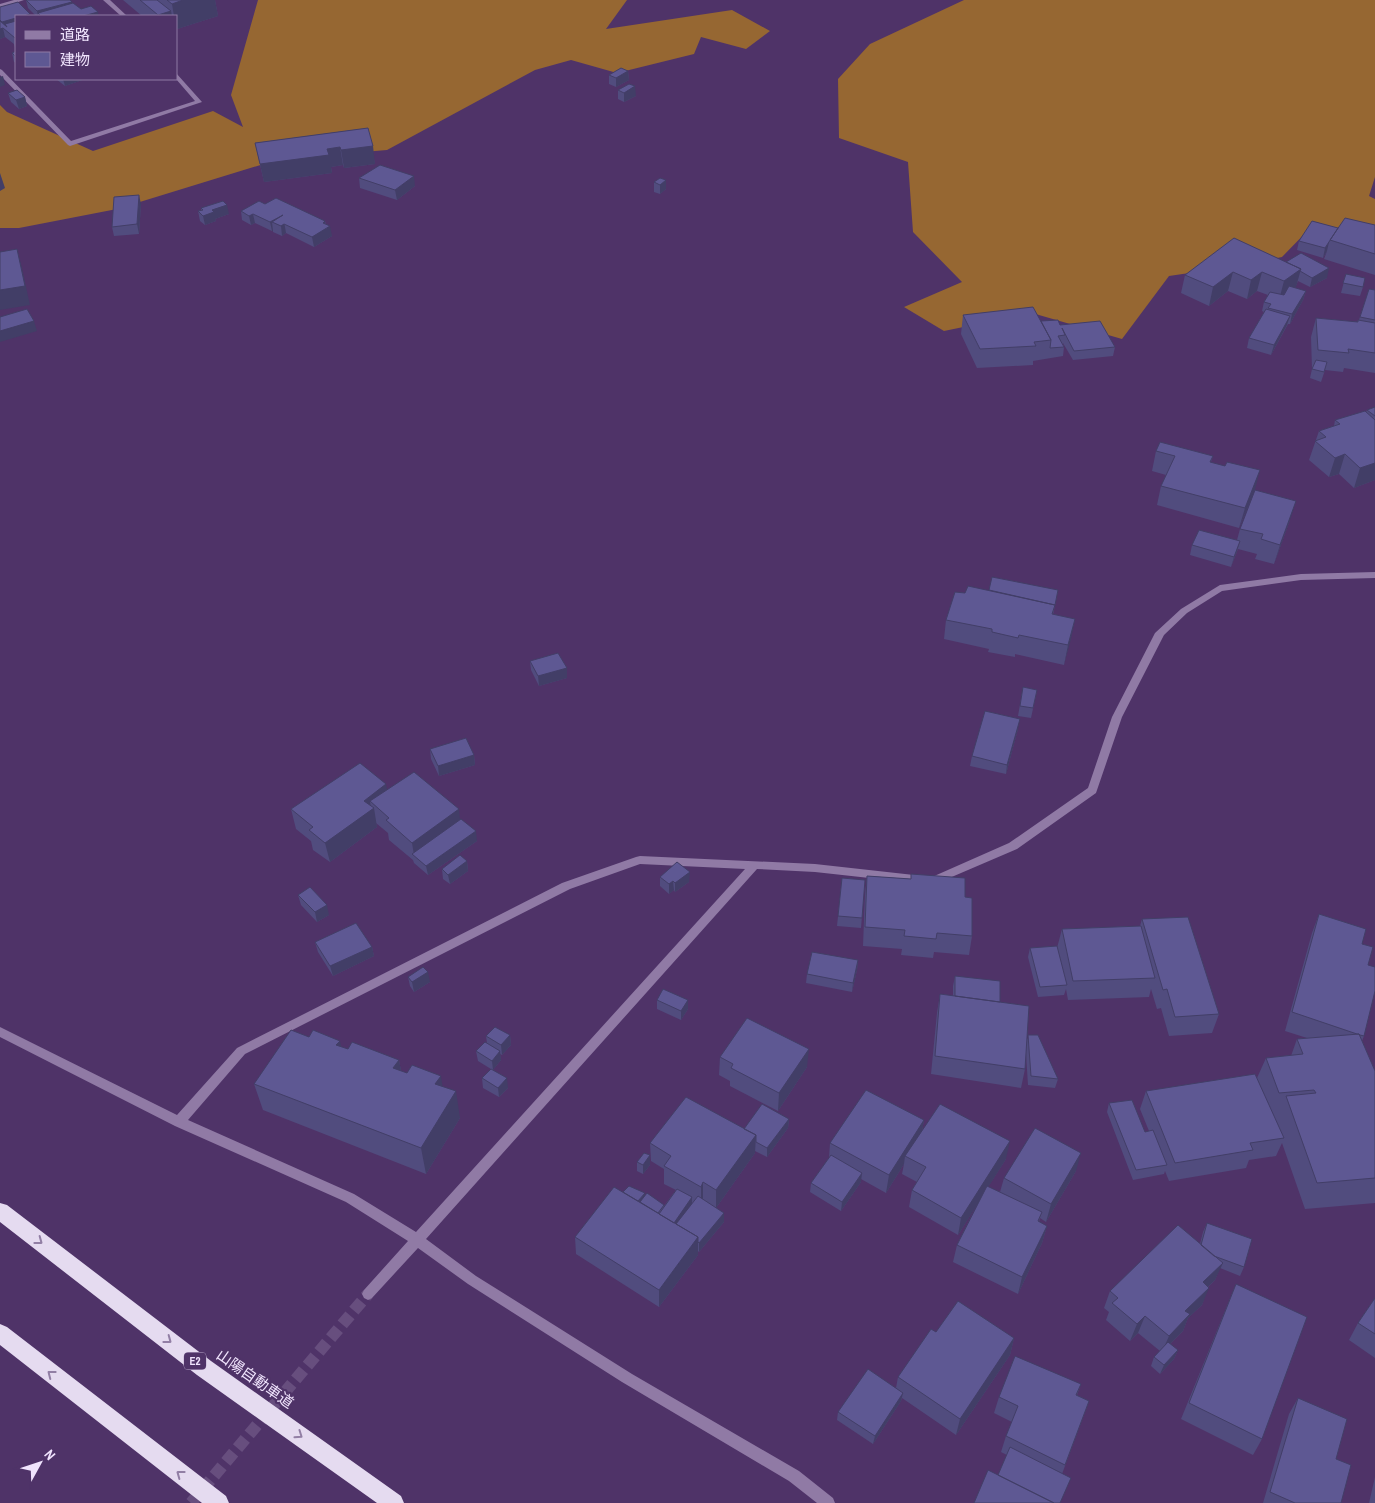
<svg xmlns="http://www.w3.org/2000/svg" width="1375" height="1503" font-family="'Archivo Narrow','Noto Sans JP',sans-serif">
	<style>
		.forest { fill: #966732 }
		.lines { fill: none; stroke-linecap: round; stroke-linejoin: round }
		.street-tunnel { stroke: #674e7e; stroke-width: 12; stroke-dasharray: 12 6; stroke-linecap: butt }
		.street { fill: #907aa5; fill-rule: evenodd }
		.highway { fill: #e5dbf0; fill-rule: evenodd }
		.wall { fill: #514c7e }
		.shaded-wall { fill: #423e67 }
		.building { fill: #5e5893; stroke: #423e67 }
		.oneway { stroke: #927fa5 }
		.labels { text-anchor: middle; stroke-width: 4.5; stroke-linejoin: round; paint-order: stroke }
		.shield { fill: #4f3368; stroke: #c0afd0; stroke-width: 1 }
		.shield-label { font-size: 11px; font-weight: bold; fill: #f0e4fd }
		.near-street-label { font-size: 15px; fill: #f0e4fd; stroke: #4f3368 }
	</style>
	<rect width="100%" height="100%" fill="#4f3368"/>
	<path class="forest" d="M258,0H627L606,29L732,10L770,31L746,49L701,37L694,54L617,73L571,60L535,70L387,150L280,159L117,209L19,228H0V105L7,112L93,151L213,111L243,127L231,95Z
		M964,0H1375V177L1369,196L1375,199V242L1316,222L1282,257L1237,266L1169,276L1122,339L1032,313L944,331L904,307L962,282L913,232L908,162L839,138L838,79L870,44Z"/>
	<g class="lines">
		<path class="street-tunnel" d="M191,1503L368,1294"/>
		<path class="street" d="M14,0H24L0,8V4Z
			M103,0H110L127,16H121Z
			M0,69L2,70L71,141L195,101L176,79V73L202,102L70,146L68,145L0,75Z
			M1375,572V578L1301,580L1222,591L1187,613L1164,635L1122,717L1096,793L1017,849L933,885L815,872L757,869L426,1239L476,1276L632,1374L799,1471L833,1498L835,1503H817L789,1481L622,1382L468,1284L418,1248L372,1298L368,1300L364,1298L362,1294L364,1290L408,1241L346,1202L175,1126L0,1037V1027L177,1115L237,1048L562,883L636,857L640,856L815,864L932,877L1009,843L1088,788L1112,717L1155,633L1181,609L1220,585L1301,574ZM640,864L745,869L416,1232L354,1194L188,1120L245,1054L570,889Z"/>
		<path class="highway" d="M0,1203L7,1205L211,1361L401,1496L404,1503H377L197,1375L0,1222Z
			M0,1324L7,1327L226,1496L229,1503H202L0,1345Z"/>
	</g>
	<path class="wall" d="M26,0L72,3L81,9L99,16H36L28,8Z
		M123,0H215L218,16L177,29L176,16H142Z
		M0,7L16,16V51L14,44L5,37L0,39Z
		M16,51V63L14,62L12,53Z
		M628,71L629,80L616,87L609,84V75Z
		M56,79H85L65,86Z
		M618,90L636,96L624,102L618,99Z
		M8,93L25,97L27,106L19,109L11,102Z
		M368,128L375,164L344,168L343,165L331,167L332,173L264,182L255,143Z
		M359,178L415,186L397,200L360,188Z
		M666,180V189L660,194L654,192V182Z
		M141,204L139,234L114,236L112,227Z
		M265,204L325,221L326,224L332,236L314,247L286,233L282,236L273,232V231H272L255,223L251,225L242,220L241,211Z
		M201,208L229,214L215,219L216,221L205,225L200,221L198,211L201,210Z
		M1375,225V275L1324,259L1327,251L1323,258L1297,250L1299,241L1338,228Z
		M1286,262L1327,278L1310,287L1298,281L1295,288L1306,291L1303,300L1290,324H1288L1271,355L1247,348L1249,338L1264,312L1262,311L1264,302L1268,295L1257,291L1247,299L1228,291L1209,306L1181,293L1185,275Z
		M1346,274L1363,287L1360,296L1341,293Z
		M1369,289L1375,290V373L1344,368L1343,372L1325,370L1321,382L1310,378L1312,369L1311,337L1316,318L1357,322L1358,320H1359Z
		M963,315L1041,321L1060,325L1115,347L1113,356L1073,360L1063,343V344L1064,347L1063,356L1033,361V365L977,368L961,334Z
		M1375,407V480L1354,488L1339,474L1329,477L1309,460L1319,431L1334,426L1335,420L1366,412L1367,410Z
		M1156,451L1213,456L1211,462L1255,490L1239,528L1157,505L1161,486L1166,475L1152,471Z
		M1290,520L1274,564L1255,559L1257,554L1238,549L1231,567L1190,555L1192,545L1237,540L1240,529Z
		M989,590H1058L1053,615L1075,619L1064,665L1015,654V657L988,652L989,649L944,639L946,620L965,593Z
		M530,661L567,668V678L539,686L531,670Z
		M1023,687L1037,690L1031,718L1018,716Z
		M1018,729L1006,774L970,766L972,756Z
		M430,749L474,755L475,765L439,776L431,759Z
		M387,790L460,820L477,841L428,875L414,863L413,860L389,840L388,833L376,823L377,827L330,862L313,850L311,841L296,829L291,809Z
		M467,861L468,871L450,884L443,879L442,869Z
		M911,874L965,897L972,936L969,955L934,952L933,958L901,955L902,949L863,946L865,895L867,876L911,879Z
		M660,877L689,882L675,892L674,890L669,894L660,886Z
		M842,878L865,880L861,928L837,926Z
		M298,895L329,915L317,922L301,905Z
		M1319,914L1362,944L1368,965L1364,1036L1362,1041L1375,1071V1203L1305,1209L1282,1143L1276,1156L1249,1160L1246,1168L1169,1181L1165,1171L1164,1174L1133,1180L1107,1112L1109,1103L1145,1132L1149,1131L1140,1109L1146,1091L1257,1078L1266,1058L1291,1056L1297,1039L1307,1038L1285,1031L1312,933Z
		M1142,919L1219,1014L1212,1033L1169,1036L1161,1008L1157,1009L1151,989L1149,997L1068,1000L1066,989L1064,995L1038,997L1028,957L1030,948H1057L1062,929L1140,926Z
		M315,942L372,947L374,956L333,976L318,952Z
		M858,960L857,970L852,992L806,983L807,974Z
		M955,976L1000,1002L1058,1079L1055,1088L1028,1085L1026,1054L1025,1069L1021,1088L931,1074L937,1013L940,994L953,996V986Z
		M408,977L430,982L414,992L410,986Z
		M657,1000L688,1009L681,1020L657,1009Z
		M510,1035L511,1045L502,1055L500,1054L501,1060L493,1070L508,1088L499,1097L483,1088L482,1078L491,1069L478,1061L476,1051L487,1043L486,1036Z
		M309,1037L348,1049L399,1060L401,1071L443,1087L460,1118L426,1174L263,1110L254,1084Z
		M720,1057L807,1067L778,1111L730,1086V1081L719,1075Z
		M789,1119L788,1128L767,1157L755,1151V1153L716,1208L724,1222L699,1252L698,1251V1255L659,1307L576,1254L575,1237L623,1192L645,1193V1196L664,1205V1206L676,1190L664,1184V1169L651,1161L650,1143L744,1129Z
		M924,1120L922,1131L1006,1159L988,1187L1000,1192L1004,1178L1076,1171L1046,1222L1040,1218L1039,1222L1047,1226L1042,1243L1018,1294L953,1262L957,1245L979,1201L958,1235L909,1207L912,1190L917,1182L902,1174L904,1164L886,1193L861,1179V1182L841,1211L810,1192L811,1183L829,1158L830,1143Z
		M650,1155V1165L643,1174L637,1171V1162Z
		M1207,1223L1244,1267L1240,1276L1220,1268L1215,1280L1208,1287L1202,1305L1188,1318L1183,1331L1170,1344L1178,1350L1174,1359L1160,1374L1151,1366L1154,1357L1160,1351L1138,1333L1130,1341L1106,1320L1109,1312L1104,1308L1110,1291L1200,1244L1203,1232Z
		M1236,1284L1262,1439L1253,1455L1181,1419L1229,1301Z
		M1375,1298V1358L1349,1340L1358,1323Z
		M936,1332L1014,1338L1010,1355L956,1435L902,1398L901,1401L873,1444L837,1420L838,1412L896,1388L898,1377Z
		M1081,1384L1077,1395L1089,1401L1062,1474L998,1475L1007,1455L1001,1452L1006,1436L1012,1422L994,1413L999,1397Z
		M1298,1398L1336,1459L1341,1503H1263L1289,1414Z
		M1375,1477V1503H1369Z"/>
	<path class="shaded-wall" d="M183,0H215L218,16L177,29L176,16H174L172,4Z
		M72,2L74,10L38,13V16L37,11Z
		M171,11L172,16H158V15Z
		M98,12L99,16H83Z
		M16,18V28L7,30L4,29L2,22Z
		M3,28L5,37L0,39V29Z
		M628,71L629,80L616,87V78Z
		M3,76L5,85L0,87V77Z
		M63,79H85L65,86Z
		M635,86L636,96L624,102V93Z
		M25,97L27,106L19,109L16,100Z
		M373,146L375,164L344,168L341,150Z
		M340,147L343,165L331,167L332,173L264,182L260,164L327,149Z
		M0,173L5,188L0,191Z
		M414,176L415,186L397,200L395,190Z
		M666,180V189L660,194V185Z
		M139,195L141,204L139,234L137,224Z
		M227,205L229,214L215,219L216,221L205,225L203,216L212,210Z
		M253,214L255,223L251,225L249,216Z
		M283,215L286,233L282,236L281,226L272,222L273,231H272L270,222Z
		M325,221L326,229L330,226L332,236L314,247L312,237L323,223Z
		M1329,242L1327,251L1323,258L1325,248Z
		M17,249L22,268L30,305L0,310V290Z
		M1329,268L1327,278L1310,287L1312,278Z
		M1301,269L1296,287L1279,300L1284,281Z
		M1233,272L1228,291L1209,306L1213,287Z
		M1262,272L1257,291L1247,299L1251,280Z
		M1306,291L1303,300L1290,324L1292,314Z
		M1290,316L1287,325L1271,355L1274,345Z
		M34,321L37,331L0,342V331Z
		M1345,454L1339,474L1329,477L1335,458Z
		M1375,463V480L1354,488L1360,468Z
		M1260,470L1255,490L1239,528L1245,508Z
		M1296,501L1290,520L1274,564L1280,545Z
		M1240,541L1237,551L1231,567L1234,557Z
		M1075,619L1071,639L1064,665L1068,645Z
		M567,668V678L539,686L538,676Z
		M1020,719L1018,729L1006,774L1007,765Z
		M474,755L475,765L439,776L438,766Z
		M386,784L390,804L370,801L371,809L374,808L377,827L330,862L325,843L364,801Z
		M459,809L461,829L414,855L412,843Z
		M476,831L477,841L428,875L426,866Z
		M467,861L468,871L450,884L448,875Z
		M690,872L689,882L675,892V883Z
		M673,881L674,890L669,894V884Z
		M327,905L329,915L317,922L315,912Z
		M372,947L374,956L333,976L330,966Z
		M858,960L857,970L852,992L853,983Z
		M428,972L430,982L414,992L412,982Z
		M688,1000V1009L681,1020V1011Z
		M510,1035L511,1045L502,1055L501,1045Z
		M340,1041L346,1068L336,1045Z
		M809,1049L807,1067L778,1111L779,1093Z
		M500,1051L501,1060L493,1070L492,1061Z
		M399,1060L404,1087L393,1068Z
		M441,1076L445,1102L435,1084Z
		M507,1078L508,1088L499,1097L498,1088Z
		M456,1091L460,1118L426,1174L421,1148Z
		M789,1119L788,1128L767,1157V1148Z
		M924,1120L921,1138L905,1156L904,1164L886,1193L889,1175Z
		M756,1135L755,1153L716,1208V1190Z
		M1010,1141L1006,1159L958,1235L961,1218Z
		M1081,1153L1076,1171L1046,1222L1051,1204Z
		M650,1155V1165L643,1174V1165Z
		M862,1173L861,1182L841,1211L842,1202Z
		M703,1182V1200L701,1204V1187Z
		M645,1193V1202L635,1206Z
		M692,1197V1206L677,1228L672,1226Z
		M724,1213V1222L699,1252V1243Z
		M1047,1226L1042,1243L1018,1294L1022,1277Z
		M698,1237V1255L659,1307V1290Z
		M1223,1263L1215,1280L1195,1299L1203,1282Z
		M1209,1288L1202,1305L1188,1318L1183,1331L1162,1352L1169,1336L1185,1311Z
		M1145,1316L1138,1333L1130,1341L1137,1324Z
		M1014,1338L1010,1355L956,1435L960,1419Z
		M1178,1350L1174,1359L1160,1374L1164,1365Z
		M903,1393L901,1401L873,1444L875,1436Z"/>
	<path class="building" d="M26,0H70L72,2L37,11Z
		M140,0H157L171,11L158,15Z
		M167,0H183L172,4Z
		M18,2L30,14L24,16H16V18L2,22L0,20V7Z
		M73,3L81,9L91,6L98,12L83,16H41L38,13Z
		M0,21L7,27L5,24L16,21V37L15,38L3,28L0,29Z
		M16,51V57L12,53Z
		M621,68L628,71L616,78L609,75Z
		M629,84L635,86L624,93L618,90Z
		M17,90L25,97L16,100L8,93Z
		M368,128L373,146L341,150L340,147L327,149L329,155L260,164L255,143Z
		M380,165L414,176L395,190L359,178Z
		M660,178L666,180L660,185L654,182Z
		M139,195L137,224L112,227L114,197Z
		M276,198L325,221L323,223L330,226L312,237L284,224L281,226L272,222L283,215L270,222L253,214L249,216L241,211L259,201L265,204Z
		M223,201L227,205L212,210L214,212L203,216L198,211L203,210L201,208Z
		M1345,218L1375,225V254L1330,240Z
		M1312,221L1338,228L1325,248L1299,241Z
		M1234,238L1301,269L1284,281L1262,272L1251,280L1233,272L1213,287L1185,275Z
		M17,249L25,286L0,290V252Z
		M1301,253L1329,268L1312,278L1300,271L1301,269L1286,262Z
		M1346,274L1365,278L1363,287L1343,283Z
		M1289,286L1306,291L1292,314L1268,308L1271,304L1264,302L1270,292L1284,295Z
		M1369,289L1375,290V320L1360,317Z
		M1033,307L1051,340L1034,342L1036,346L980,349L963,315Z
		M27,309L34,321L0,331V317Z
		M1266,309L1290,316L1274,345L1249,338Z
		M1316,318L1358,322V320L1375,323V353L1348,349L1349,353L1318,350Z
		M1058,320L1060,325L1100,321L1115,347L1074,351L1062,328L1065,335L1058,336L1064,347L1050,348L1051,340L1041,321Z
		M1316,360L1327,362L1324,372L1312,369Z
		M1375,407V416L1367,410Z
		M1365,411L1375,420V463L1360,468L1345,454L1335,458L1315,441L1326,437L1319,431L1340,424L1335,420Z
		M1160,442L1213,456L1210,462L1225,466L1227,462L1260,470L1245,508L1161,486L1175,456L1156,451Z
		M1255,490L1296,501L1280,545L1261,539L1263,534L1240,529Z
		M1199,530L1240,541L1234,557L1192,545Z
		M992,577L1058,590L1055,605L989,590Z
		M968,586L1055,605L1052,614L1075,619L1068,645L1019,635L1018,638L992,632V629L946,620L955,592L965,593Z
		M558,653L567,668L538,676L530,661Z
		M1023,687L1037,690L1033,708L1020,706Z
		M985,711L1020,719L1007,765L972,756Z
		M466,738L474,755L438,766L430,749Z
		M360,763L386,784L364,801L374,808L325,843L309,830L313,827L291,809Z
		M414,772L459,809L412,843L386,820L389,818L370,801Z
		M461,819L476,831L426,866L412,854Z
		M460,855L467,861L448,875L442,869Z
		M677,862L690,872L675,883L673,881L669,884L660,877Z
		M911,874L965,878V897L972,898V936L937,933L936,939L904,936L905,930L865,927L867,876L911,879Z
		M842,878L865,880L862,918L838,916Z
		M310,887L327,905L315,912L298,895Z
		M1319,914L1366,929L1362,944L1373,947L1368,965L1375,967V991L1364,1036L1360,1035L1359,1034H1357L1292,1012Z
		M1188,917L1219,1014L1175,1017L1167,989L1163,990L1142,919Z
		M356,923L372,947L330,966L315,942Z
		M1141,926L1155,978L1073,981L1062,929Z
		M1057,946L1067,985L1040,987L1030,948Z
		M812,952L858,960L853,983L807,974Z
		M423,967L428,972L412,982L408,977Z
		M955,976L1000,981V1002L955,996Z
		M663,989L688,1000L681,1011L657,1000Z
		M940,994L1029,1006L1025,1069L935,1056Z
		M747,1018L809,1049L779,1093L731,1068L733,1064L720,1057Z
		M495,1027L510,1035L501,1045L486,1036Z
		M291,1030L309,1037L313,1030L340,1041L336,1045L348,1049L352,1042L399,1060L393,1068L407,1073L412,1065L441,1076L435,1084L456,1091L421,1148L254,1084Z
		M1359,1034L1375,1071V1178L1317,1183L1286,1096L1316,1093L1314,1090L1279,1093L1266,1058L1303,1054L1297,1039Z
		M1028,1035H1038L1058,1079L1031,1076Z
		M485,1042L500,1051L492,1061L476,1051Z
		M491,1069L507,1078L498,1088L482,1078Z
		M1255,1074L1284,1138L1250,1143L1253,1150L1175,1163L1146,1091Z
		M866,1090L924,1120L889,1175L830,1143Z
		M686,1097L756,1135L716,1190L703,1182L701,1187L664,1166L671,1156L650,1143Z
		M1132,1100L1145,1132L1153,1130L1167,1165L1136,1170L1109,1103Z
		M762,1104L789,1119L767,1148L756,1142V1135L744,1129Z
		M940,1104L1010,1141L961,1218L912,1190L926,1167L905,1156Z
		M1035,1128L1081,1153L1051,1204L1004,1178Z
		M644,1153L650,1155L643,1165L637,1162Z
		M831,1155L862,1173L842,1202L811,1183Z
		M629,1186L645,1193L638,1201L623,1192Z
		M987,1186L1042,1212L1038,1221L1047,1226L1022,1277L957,1245Z
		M614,1187L698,1237L659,1290L575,1237Z
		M677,1189L692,1197L674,1223L659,1214Z
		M647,1193L664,1205L658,1213L640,1202Z
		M698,1196L724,1213L699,1243L698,1242V1237L676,1224Z
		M1207,1223L1252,1239L1244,1267L1214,1256L1201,1245Z
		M1178,1225L1223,1263L1203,1282L1209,1288L1185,1311L1190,1314L1169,1336L1145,1316L1137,1324L1112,1303L1118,1298L1110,1291Z
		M1236,1284L1307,1317L1262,1439L1189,1403Z
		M1375,1298V1334L1358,1323Z
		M958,1301L1014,1338L960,1419L898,1377L931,1329L936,1332Z
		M1168,1342L1178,1350L1164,1365L1154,1357Z
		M1015,1356L1081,1384L1076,1395L1089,1401L1065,1465L1006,1436L1018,1406L999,1397Z
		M868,1369L903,1393L875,1436L838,1412Z
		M1298,1398L1347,1419L1336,1459L1351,1465L1341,1503H1295L1270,1492Z
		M1010,1447L1071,1478L1060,1503H1054L998,1475Z
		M988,1470L1054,1503H974Z"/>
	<defs><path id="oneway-chevron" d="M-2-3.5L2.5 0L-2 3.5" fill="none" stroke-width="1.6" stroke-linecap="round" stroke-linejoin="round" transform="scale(1.25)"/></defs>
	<g class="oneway">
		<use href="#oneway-chevron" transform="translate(39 1241) rotate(37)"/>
		<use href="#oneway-chevron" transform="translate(168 1340) rotate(37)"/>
		<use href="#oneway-chevron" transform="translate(51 1374) rotate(-142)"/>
		<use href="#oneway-chevron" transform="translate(299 1435) rotate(35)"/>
		<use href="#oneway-chevron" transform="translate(180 1474) rotate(-143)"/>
	</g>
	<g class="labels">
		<rect class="shield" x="184" y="1352.5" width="22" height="17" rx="4"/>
		<g class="shield-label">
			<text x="195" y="1365">E2</text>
		</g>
		<g class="near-street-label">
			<text transform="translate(255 1379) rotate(35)" y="5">山陽自動車道</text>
		</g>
	</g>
	<rect x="15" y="15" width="162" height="65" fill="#4f3368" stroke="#8f7aa4"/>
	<rect x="25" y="31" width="25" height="8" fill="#907aa5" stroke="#8f7aa4"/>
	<text x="60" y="40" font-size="15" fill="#f0e4fd">道路</text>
	<rect x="25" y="52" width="25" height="15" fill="#5e5893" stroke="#8f7aa4"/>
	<text x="60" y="65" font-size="15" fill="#f0e4fd">建物</text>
	<g transform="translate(40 1463) rotate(50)" stroke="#4f3368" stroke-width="4" paint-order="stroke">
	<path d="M0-4L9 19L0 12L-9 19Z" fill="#f0e4fd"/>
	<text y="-8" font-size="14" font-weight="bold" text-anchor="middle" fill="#f0e4fd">N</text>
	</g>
</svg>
